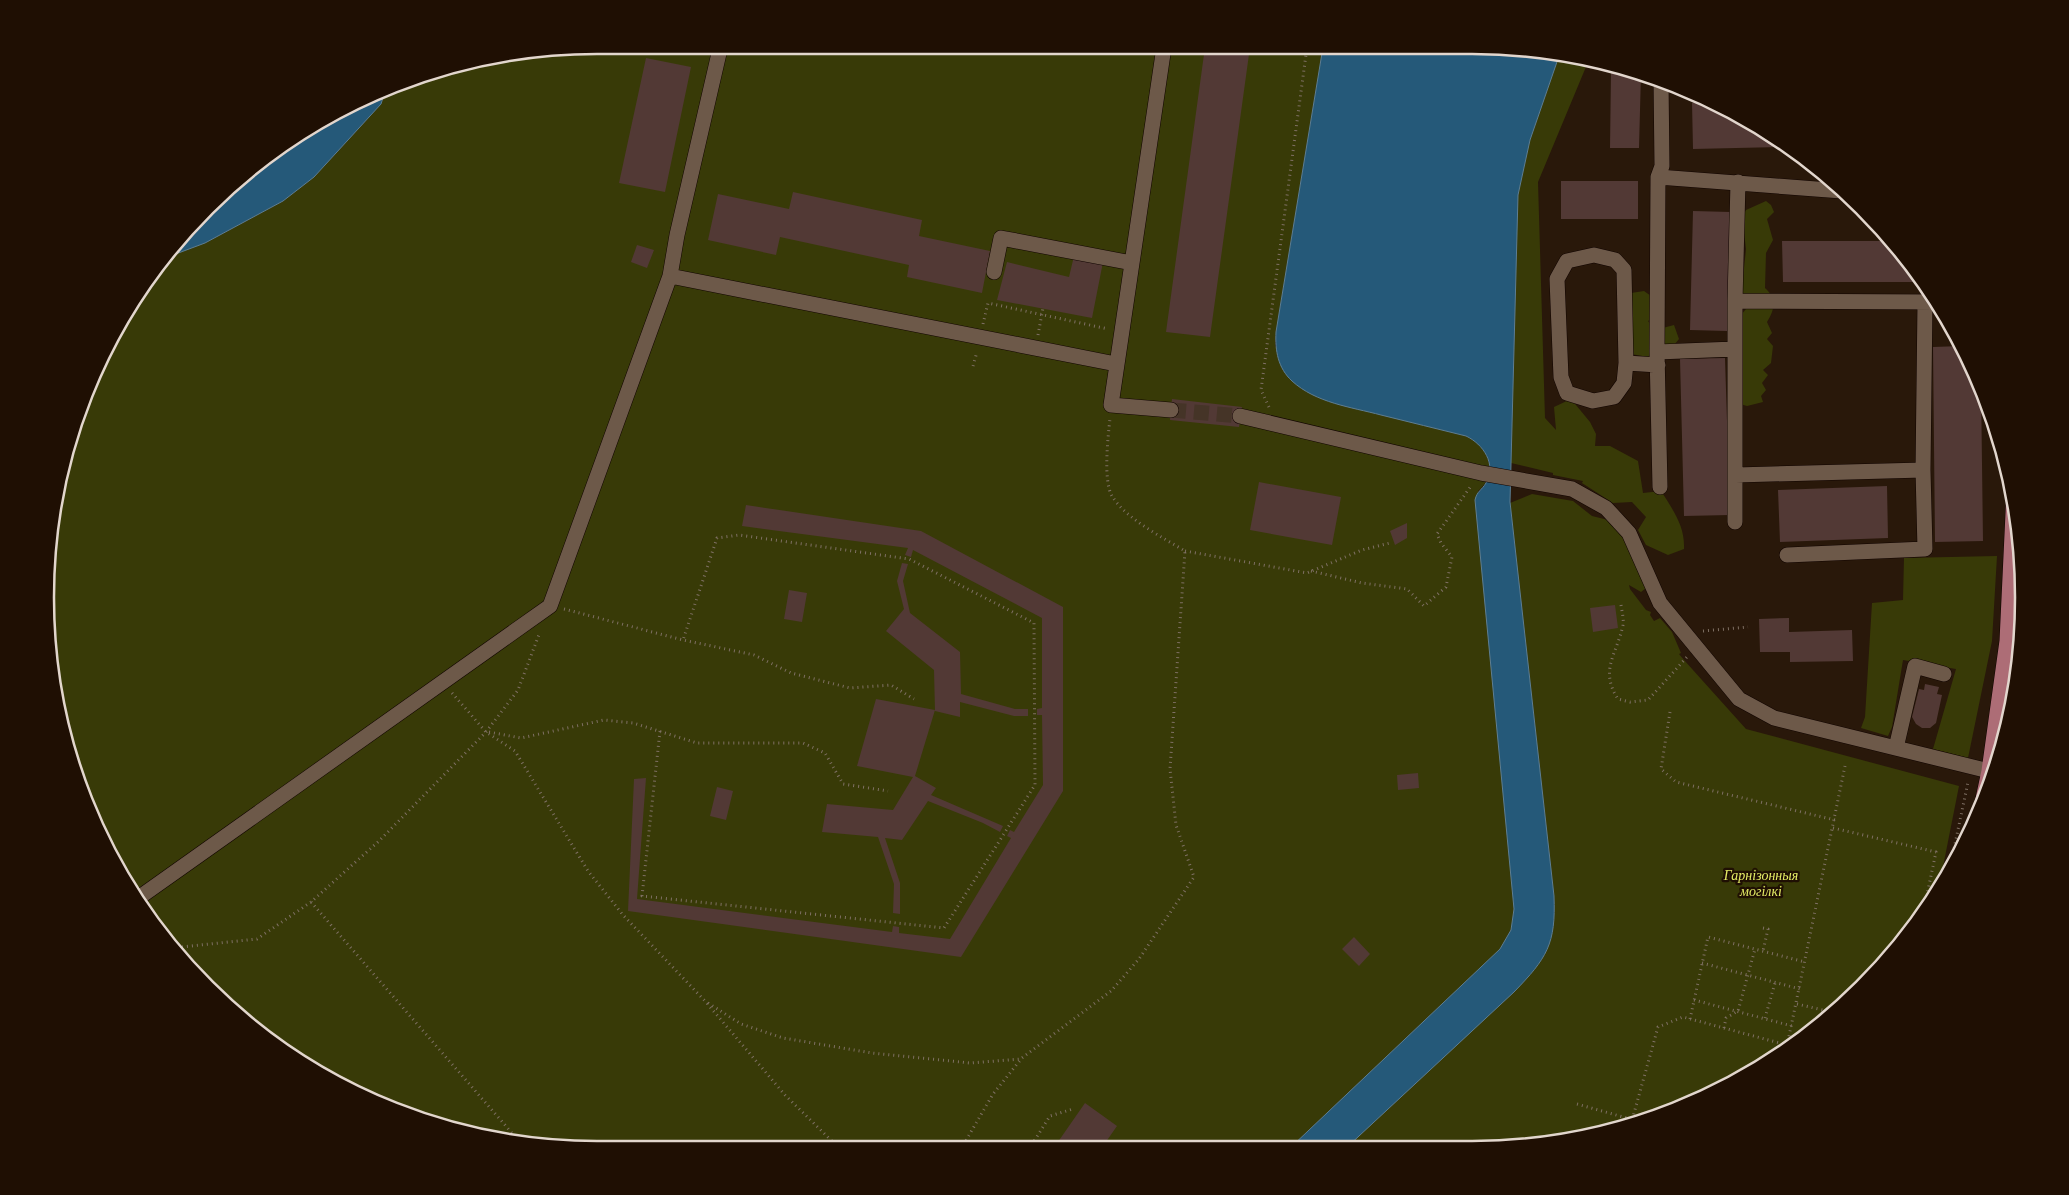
<svg xmlns="http://www.w3.org/2000/svg" width="2069" height="1195" font-family="'Crimson Pro',serif">
	<style>
		.green { fill: #383a07 }
		.water { fill: #255979; stroke: #5e7e92 }
		.building { fill: #523935 }
		.lines { fill: none; stroke-linecap: round; stroke-linejoin: round }
		.minor-tunnel { stroke: #453427; stroke-width: 15; stroke-dasharray: 15 8; stroke-linecap: butt }
		.minor-casing { stroke: #110400; stroke-width: 16 }
		.major-casing { stroke: #110400; stroke-width: 16 }
		.path { stroke: #7f7064; stroke-width: 3; stroke-dasharray: 1 4; stroke-linecap: butt }
		.minor { stroke: #6d5949; stroke-width: 15 }
		.major { stroke: #ad6d76; stroke-width: 15 }
		.labels { text-anchor: middle; stroke-width: 4.5; stroke-linejoin: round; paint-order: stroke }
		.park-label { font-size: 14px; font-style: italic; fill: #e4eb65; stroke: #1f0f03 }
		.rim { fill: none; stroke: #e2d6cd; stroke-width: 2.5 }
	</style>
	<rect width="100%" height="100%" fill="#29180a"/>
	<path class="green" d="M1323,47L1276,332L1275,346L1327,401L1466,436C1489,447 1499,473 1478,491L1514,909L1511,930L1500,949L1289,1149H561L420,1121L291,1057L182,962L119,874L87,809L56,706L46,633L50,526L64,454L102,353L138,290L164,258L205,243L283,201L314,177L381,104L386,88L420,74L525,50Z
		M1559,56L1588,62L1538,182L1545,418L1556,430L1554,407L1571,399L1590,422L1596,434L1595,446H1610L1638,461L1643,493L1661,491C1673,510 1685,526 1684,549L1668,555L1646,545L1638,530L1646,517L1632,502L1613,503L1582,483L1583,481L1553,475V473L1511,463L1518,195L1530,140Z
		M1766,201L1771,205L1774,212L1767,219L1773,240L1766,253L1765,288C1777,299 1775,309 1767,322L1772,333L1767,339L1773,346L1771,363L1763,370L1768,375L1762,383L1766,390L1761,396L1763,402L1747,406L1740,404C1741,401 1743,396 1743,392C1743,377 1736,365 1743,351L1738,345L1741,315L1746,309L1742,288L1746,249L1742,217L1746,210Z
		M1644,291L1651,296L1653,318L1648,321L1655,330L1674,325L1679,339L1674,345L1648,357L1631,354V293Z
		M1532,494L1573,501L1592,516L1608,520L1626,539L1646,588L1641,592L1629,585L1630,589L1646,610L1651,612L1650,615L1654,621L1660,618L1672,632L1681,653L1679,654L1684,660L1746,729L1959,786L1938,892L1931,904L1862,988L1748,1076L1649,1121L1508,1149H1345L1526,979C1550,952 1556,931 1554,896L1510,503Z
		M1997,556L1992,641L1968,758L1933,749L1956,669L1903,660L1892,727L1888,736L1861,728L1865,717L1872,603L1903,600L1904,558Z"/>
	<path class="water" d="M1508,46L1559,56L1530,140L1518,195L1510,502L1554,896C1556,944 1547,958 1514,992L1345,1149H1289L1500,949L1511,930L1514,909L1475,500C1477,491 1482,490 1486,483C1497,464 1483,444 1466,436C1438,429 1409,422 1381,415C1351,407 1316,403 1292,381C1278,368 1275,351 1276,332L1323,47Z
		M386,88L381,104L314,177L283,201L205,243L165,258L207,207L261,159L353,102Z"/>
	<path class="building" d="M1205,47H1250L1210,337L1166,332Z
		M646,58L691,67L665,192L619,183Z
		M1611,70L1641,73L1639,148H1610Z
		M1692,103H1707L1778,138L1782,141L1783,147L1693,149Z
		M1561,181H1638V219H1561Z
		M793,192L922,220L919,236L990,251L982,293L907,277L909,265L780,237L776,255L708,240L718,194L789,209Z
		M1693,211L1731,212L1727,331L1690,330Z
		M1782,241H1890L1924,282H1783Z
		M637,245L654,250L647,268L631,262Z
		M1074,256L1103,262L1092,318L997,300L1007,262L1069,277Z
		M1961,346L1981,385L1983,541L1935,542L1933,347Z
		M1725,358L1730,515L1684,516L1680,359Z
		M1172,399L1242,407L1239,427L1170,420Z
		M1259,482L1341,497L1332,545L1250,530Z
		M1887,486L1888,538L1780,542L1778,490Z
		M746,505L921,531L1063,607V791L961,957L628,911L634,779L646,778L637,899L892,932L893,926L899,927V933L950,939L1011,838L1007,836L1010,830L1014,832L1043,785L1042,715H1037V709L1042,708V618L913,550L911,557L905,555L908,548L742,526Z
		M1407,523V538L1395,545L1390,531Z
		M902,563L908,564L903,581L910,613L960,652L961,694L1015,709H1028V716H1014L960,702V717L935,711L934,670L886,631L904,609L897,581Z
		M789,590L807,593L802,622L784,619Z
		M1615,605L1618,628L1593,632L1590,608Z
		M1789,618V632L1852,630L1853,661L1790,662V652H1760L1759,619Z
		M1925,684L1939,687L1937,694L1942,695L1936,723L1930,728H1922L1916,724L1912,717L1919,689L1924,690Z
		M876,699L935,710L915,776L936,788L931,795L1003,826L1000,832L983,823L928,801L902,840L885,838L900,883V914L893,913L894,884L878,837L822,832L827,804L893,810L913,777L857,766Z
		M1418,773L1419,788L1398,790L1397,775Z
		M717,787L733,791L726,820L710,816Z
		M1354,937L1370,954L1359,966L1342,949Z
		M1085,1103L1117,1126L1101,1149H1053Z"/>
	<g class="lines">
		<path class="minor-tunnel" d="M1171,410L1240,416"/>
		<g class="minor-casing">
			<path id="minor" d="M1164,47L1111,405L1171,410
				M1658,177L1662,166L1661,80
				M1594,255L1615,260L1624,270L1626,363L1624,383L1614,397L1593,401L1567,393L1561,377L1557,279L1567,261Z
				M994,272L1001,238L1132,263
				M670,276L1116,364
				M1735,301L1937,302
				M1657,352L1735,349
				M1626,363L1658,365
				M1240,416L1481,473L1572,489L1606,508L1629,533L1660,603L1739,699L1774,718L1993,772
				M1736,475L1923,470
				M1660,487L1657,352L1658,177L1842,191
				M1735,522V301L1738,182
				M1787,555L1925,549L1923,470L1925,302
				M2011,588L2023,590
				M1896,748L1915,666L1944,674
				M137,899L550,606L670,276L677,235L720,49"/>
		</g>
		<g class="major-casing">
			<path id="major" d="M1980,813L1989,771L2007,641L2014,492"/>
		</g>
		<path class="path" d="M983,324L988,303L1108,329
			M1038,335L1043,308
			M973,366L977,352
			M1269,407L1261,390L1307,47
			M1185,551L1307,573L1362,550L1390,543
			M1311,571L1362,583L1407,589L1424,606L1446,587L1452,557L1441,543L1437,534L1471,486
			M1621,605C1622,612 1624,619 1623,625C1617,654 1599,670 1618,699L1630,702L1648,700L1687,657
			M564,609L683,640L754,655L791,673L850,688L891,685L914,699
			M1703,631L1748,627
			M452,693L486,732L515,751L588,871L623,915L705,1001L785,1095L840,1149
			M1670,712L1661,769L1676,782L1835,820
			M660,731L642,896L944,928L1035,785L1034,623L909,559L739,535L717,538L683,640
			M489,732L521,738L604,720L633,723L697,743H803L825,753L843,784L888,791
			M1833,828L1936,852L1923,914
			M1956,842L1964,843
			M1950,868L1968,782
			M311,902L518,1140
			M1763,928L1768,929L1763,951
			M172,948L257,939L311,902L379,841L486,732L518,690L540,632
			M1702,963L1800,989
			M1694,1000L1792,1026
			M708,1003L741,1024L783,1038L872,1053L970,1063L1021,1059
			M1797,1004L1831,1012
			M1765,1018L1775,983
			M1690,1019L1708,937L1805,962
			M1724,1028L1726,1018L1738,1011L1755,949
			M1787,1046L1845,766
			M1577,1104L1641,1122
			M1631,1124L1658,1027L1683,1017L1787,1045
			M961,1149L993,1094L1022,1058L1111,991L1139,959L1194,877L1176,825L1170,769L1185,551C1162,537 1126,519 1112,496C1103,481 1108,436 1110,419
			M1029,1149L1050,1116L1073,1109"/>
		<use href="#minor" class="minor"/>
		<use href="#major" class="major"/>
	</g>
	<g class="labels">
		<g class="park-label">
			<text x="1761" y="880">Гарнізонныя<tspan x="1761" dy="16">могілкі</tspan></text>
		</g>
	</g>
	<path d="M0 0H2069V1195H0ZM597 54H1472A543 543 0 0 1 2015 597V598A543 543 0 0 1 1472 1141H597A543 543 0 0 1 54 598V597A543 543 0 0 1 597 54Z" fill="#1f0f03" fill-rule="evenodd"/>
	<path class="rim" d="M597 54H1472A543 543 0 0 1 2015 597V598A543 543 0 0 1 1472 1141H597A543 543 0 0 1 54 598V597A543 543 0 0 1 597 54Z"/>
</svg>
